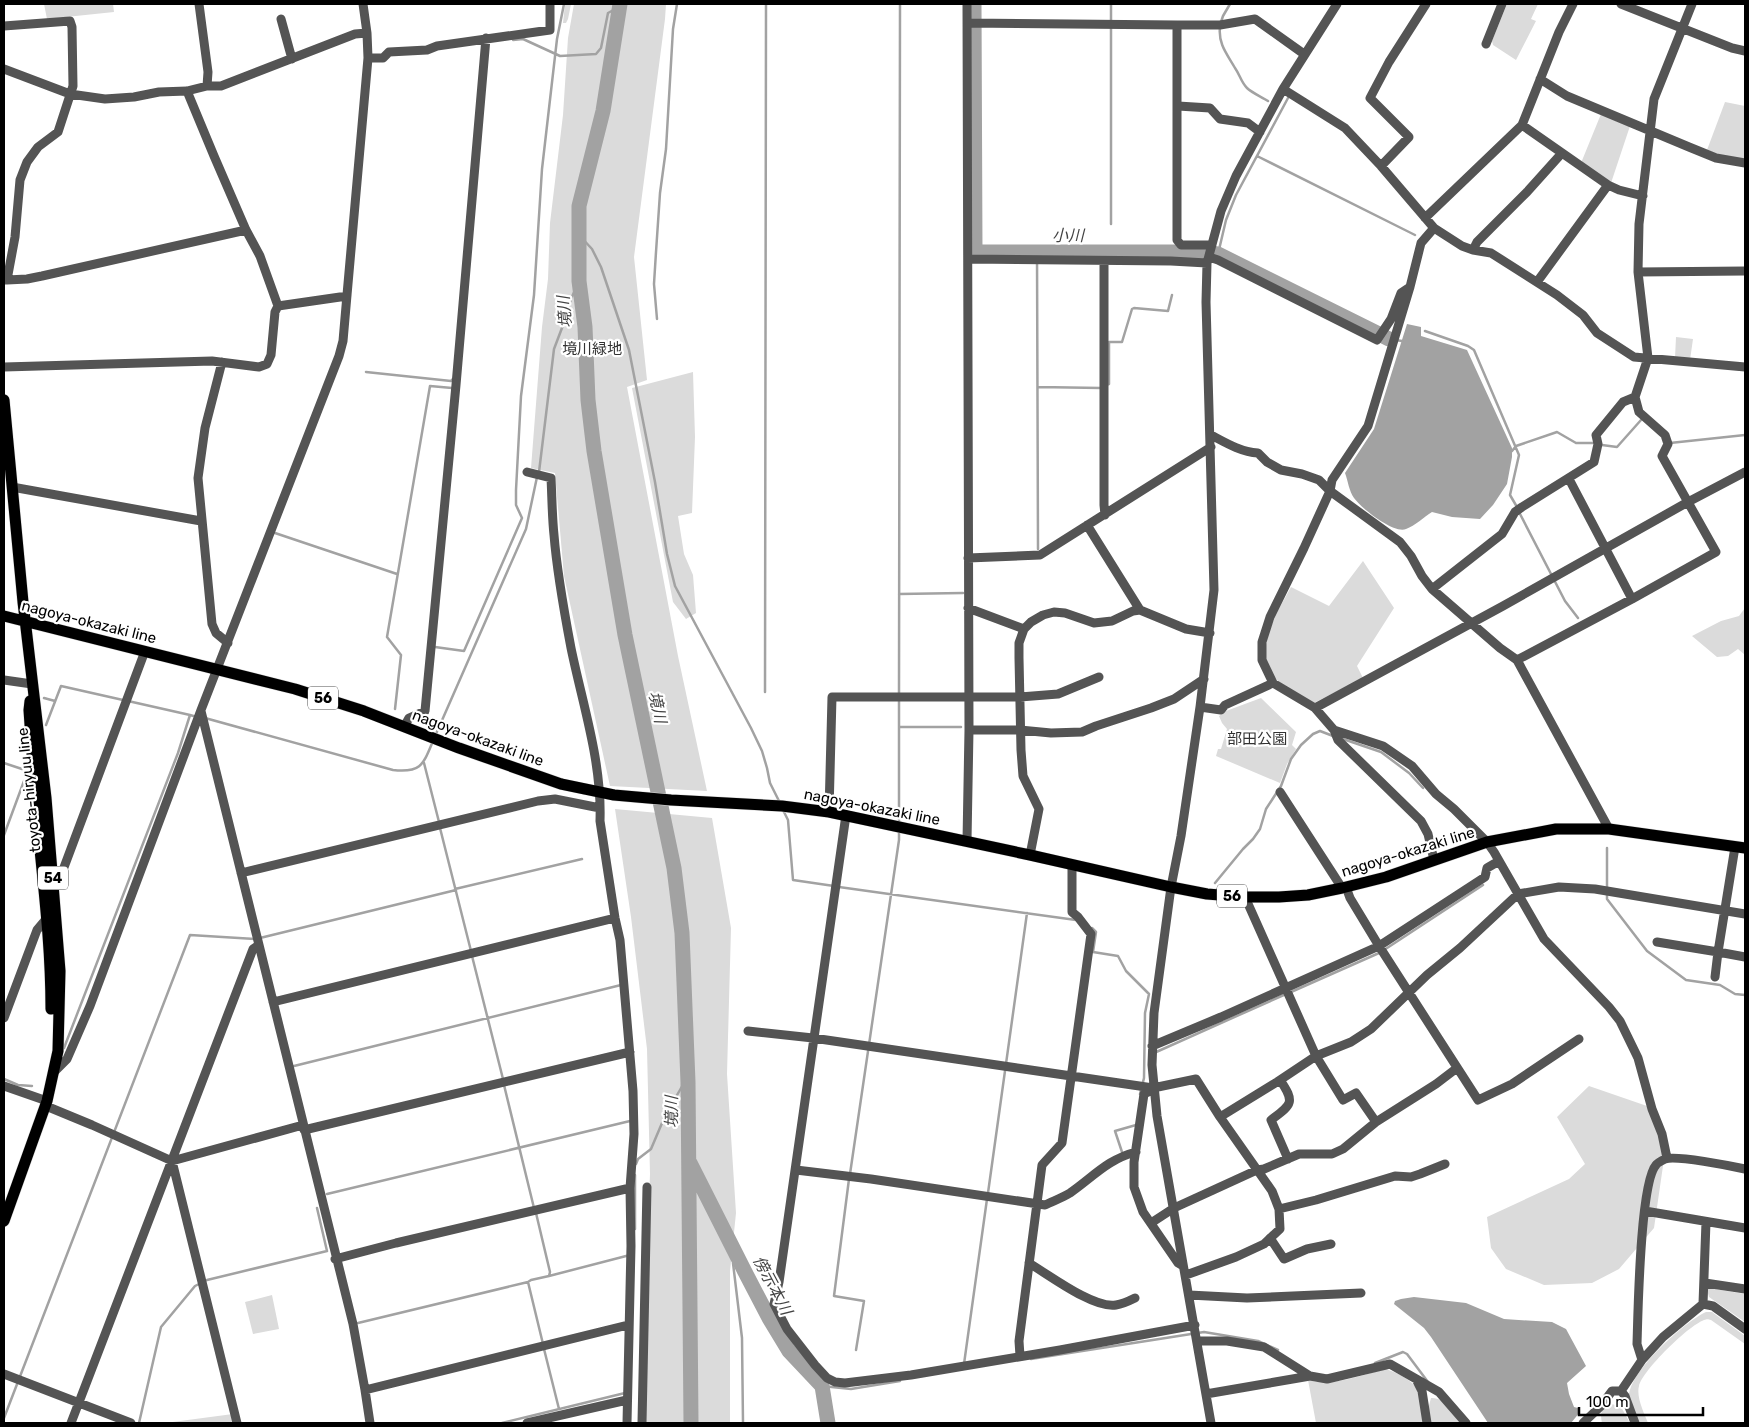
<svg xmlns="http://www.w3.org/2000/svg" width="1749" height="1427" font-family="Rubik,'Noto Sans JP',sans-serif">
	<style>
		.green { fill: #dbdbdb }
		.water { fill: #a2a2a2 }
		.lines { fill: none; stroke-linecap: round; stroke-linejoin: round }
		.stream { stroke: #a2a2a2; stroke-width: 2.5 }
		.river { stroke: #a2a2a2; stroke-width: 15 }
		.major-casing { stroke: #dbdbdb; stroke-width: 12 }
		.minor { stroke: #545454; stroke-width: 9 }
		.major { stroke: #000; stroke-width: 11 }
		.labels { text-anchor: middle; stroke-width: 4.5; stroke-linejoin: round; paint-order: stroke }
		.shield { fill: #fff; stroke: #4c4c4c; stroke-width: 1 }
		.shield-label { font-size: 14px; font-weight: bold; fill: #000 }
		.park-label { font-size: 15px; fill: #323232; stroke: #fff }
		.street-label { font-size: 15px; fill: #000; stroke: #fff }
		.water-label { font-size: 16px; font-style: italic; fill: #434343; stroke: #fff }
	</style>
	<rect width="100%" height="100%" fill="#fff"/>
	<path class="green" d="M44,4H113L114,12L47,19Z
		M565,4H571L568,19L566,23H563Z
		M574,4H666L665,19L634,257L647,380L627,387L678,656L707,791L610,786L564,576L555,473L531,468L542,327L548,279L550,223L563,115L568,38Z
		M1507,4H1538L1531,19L1536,21L1516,60L1493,45L1492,41Z
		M1725,102L1745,106V160L1729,158L1707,150Z
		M1601,114L1630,126L1611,183L1581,163Z
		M1676,337L1693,339L1690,360L1675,358Z
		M693,372L695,437L692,513L678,516L684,554L693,575L696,613L686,619L673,602L632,388Z
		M1363,561L1394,608L1357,666L1363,678L1314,703C1303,696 1288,690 1278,681C1249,656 1277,613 1291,587L1329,606Z
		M1745,608V655L1738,649L1728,656L1717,657L1692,636L1721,621L1739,616Z
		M1261,698L1296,732L1292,745L1296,749L1287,764L1280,783L1216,756L1218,749H1221L1227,729L1222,723L1219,716L1226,711Z
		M615,809L712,818L731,928L727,1074L736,1213L730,1271V1423H640L650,1174L647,1049L631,917Z
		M1589,1086L1647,1106L1656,1125L1664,1159L1654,1228L1619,1269L1592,1283L1544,1285L1506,1269L1491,1248L1487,1217L1569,1179L1585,1164L1557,1117Z
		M1709,1288L1745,1294V1322L1709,1297L1707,1290Z
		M272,1295L279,1329L253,1334L245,1302Z
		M1706,1312H1712L1745,1336V1344L1711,1320C1708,1319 1707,1319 1704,1320C1688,1326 1643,1370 1639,1386C1636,1397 1644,1413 1648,1423H1639L1629,1396C1630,1371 1684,1322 1706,1312Z
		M1386,1369C1398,1373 1412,1380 1419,1391C1423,1399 1423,1414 1424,1423H1316L1308,1380C1333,1387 1361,1375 1386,1369Z
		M1431,1398C1445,1397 1454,1414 1462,1423H1428L1427,1413Z
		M1609,1403L1621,1407L1630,1423H1602C1600,1413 1601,1410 1609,1403Z
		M233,1414L235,1423H165Z"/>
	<path class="water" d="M1407,324L1421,327V336L1467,350L1512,448V457L1507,484L1493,505L1480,519L1452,517L1432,512C1424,517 1415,526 1406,529C1394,534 1362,509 1354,498C1349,491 1348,481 1345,473L1374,429Z
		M1414,1297L1466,1303L1504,1319L1552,1322L1566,1329L1586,1366L1567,1383L1569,1394L1574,1407L1578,1408L1580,1412L1571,1423H1488L1431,1337L1424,1328L1394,1304L1395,1301L1401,1299Z"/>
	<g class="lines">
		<path class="stream" d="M1111,4V224
			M1221,22L1223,16L1230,4
			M1220,27C1218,44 1227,54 1235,68C1240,75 1241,82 1247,88C1252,93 1262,97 1268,101
			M513,40L523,39L560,56L596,54L601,48L608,13L619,7
			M1257,156L1415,235
			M579,235L592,249L601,267L629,350L655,482L667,554L675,586L751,728L762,751L767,768L770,783L780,803
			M1037,252L1038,549
			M1218,254L1226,220L1236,195L1288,98
			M657,319L654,284L656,252L660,193L666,149L673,29L677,4
			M1425,331L1468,346L1474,350L1519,455L1510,495L1517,507
			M1389,339L1402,341
			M366,372L451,381L453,379
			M1106,385L1109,384V342H1122L1132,309L1134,308L1168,311L1172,295
			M1038,387L1101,388
			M1670,443L1745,435
			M1602,445L1617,447L1641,420
			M1512,451L1516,446L1557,432L1576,443H1593
			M539,472L554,349L565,320L571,299L579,281
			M1519,512L1565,601L1578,618
			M275,533L397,574
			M899,594L963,593
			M435,647L464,651L522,518L516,505V490L521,396L534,295L542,169L557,39L564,4
			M765,692L766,4
			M899,695L900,4
			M44,698L55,701
			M128,701L190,715
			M395,709L401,655L387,637L430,386L452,388
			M205,718L393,770C421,773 423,765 433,741
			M46,725L61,686L123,700
			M899,727H961
			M436,734L526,529L537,477
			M1343,739L1381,752L1409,773L1423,788
			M4,763L22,769
			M424,763L439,822
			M783,810L788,820L793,880L834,886
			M899,825V700
			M440,828L471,951
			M4,835L24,781
			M1607,848V899L1647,951L1686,980L1720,985L1735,994L1745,995
			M1215,883L1243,849L1253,839L1260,829L1266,809L1281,786L1291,759L1301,745L1313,734L1320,731L1333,736
			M839,887L1076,920
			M455,889L582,859
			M1092,928L1096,932L1093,952L1118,956L1126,971L1149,994L1145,1013L1144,1078L1140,1094
			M260,938L456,890
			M1384,950L1483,885
			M472,956L503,1079
			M1291,992L1379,953
			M64,1048L178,753L190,715L197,717
			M1154,1053L1286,994
			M294,1066L621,985
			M4,1079L18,1085L32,1086
			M504,1085L534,1208
			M1122,1152L1115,1131L1136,1125
			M636,1164L638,1159L651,1149L665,1116L688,1076
			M850,1174L899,840V830
			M849,1179L834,1296L864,1301L856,1350
			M988,1193L1027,913
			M327,1194L630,1121
			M536,1213L550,1272L549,1276L531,1280L528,1282L543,1344
			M635,1229V1175
			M738,1258L735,1259L733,1263L742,1338L743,1423
			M549,1276L630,1255
			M358,1323L528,1282
			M544,1349L559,1409
			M1031,1359L1204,1332L1258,1341L1278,1350
			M1375,1363L1403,1352L1407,1354L1428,1382
			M964,1364L987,1199
			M822,1386L851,1389L900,1381
			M4,1418L190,935L255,939
			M139,1423L161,1327L195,1286L207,1280L327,1251L317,1208
			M502,1423L625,1393"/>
		<path class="river" d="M620,4L603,111L579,206V281L585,327L588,400L594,451L625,635L674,868L682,933L688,1082L691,1423
			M974,4L975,252H1201L1218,254L1389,339
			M690,1163L744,1270L769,1318L789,1351L822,1386L828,1423"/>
		<g class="major-casing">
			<path id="major" d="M4,400L23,602L46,798L60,971L58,1051L47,1101L4,1221
				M4,616L295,689L364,711L459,748L561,784L614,795L671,800L782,806L829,812L1030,855L1171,887L1207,894L1245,897H1279L1308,895L1342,888L1386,877L1487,842L1556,829H1609L1745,848
				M30,701L29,710C31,739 33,768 35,797C41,868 51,937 51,1009"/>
		</g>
		<path class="minor" d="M199,4L208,72L207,86
			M1621,4L1732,48L1745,51
			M281,19L292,59
			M967,23L1177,25
			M4,26L70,21L72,27L73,86L58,132L38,147L27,162L20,180L15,237L7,280H4
			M1486,44L1502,4
			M368,58H383L389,52L427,50L437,46L550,30V4
			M4,69L70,94L105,99L134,97L159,92L187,91L207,86H221L355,34L367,33
			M1540,79L1567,96L1689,147L1716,158L1745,163
			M1283,89L1345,128L1381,166L1434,228L1462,246L1473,250L1491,253L1557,295L1583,315L1597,333L1634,357L1745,367
			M187,91L214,156L246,230L260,256L278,306
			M1178,106L1210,108L1220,119L1248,123L1260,132
			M1522,125L1608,185L1619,190L1643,196
			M1381,166L1409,137L1370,98L1389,62L1426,4
			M1425,218L1522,125L1559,32L1573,4
			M1434,228L1421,243L1410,287L1368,426L1332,480L1330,491L1304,548L1270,617L1262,642V660L1273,683L1315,708L1334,730L1383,746L1412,766L1436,794L1454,809L1487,842L1494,852L1544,939L1609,1007L1620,1021L1638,1058L1652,1109L1662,1134L1667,1158
			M1212,245H1181L1177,240V25H1220L1255,19L1304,54
			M1473,250L1477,242L1527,192L1562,153
			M1209,257L1218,260L1377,340L1391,319L1401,293L1410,287
			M968,259L1171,261L1207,263
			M1104,261V505L1105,515
			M1638,272L1745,271
			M7,280L27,279L42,276L246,230
			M1537,282L1608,185
			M278,306L347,296
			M222,362L205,428L198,478L212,624L216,633L228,643
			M4,367L212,361L259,367L267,364L271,355L275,312L278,306
			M1211,435C1226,443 1241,452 1258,453L1267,462L1281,470L1302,474L1319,480L1330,491L1400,542L1411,556L1422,576L1432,589L1500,648L1517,660L1609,829
			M527,472L551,478C552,497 552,516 554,535C557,573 564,611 571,648C583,706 602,762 600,821L615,918L620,940L633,1091L634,1134L630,1188L631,1246L627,1423
			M1569,479L1632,599
			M12,487L201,521
			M1087,525L1140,610L1186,629L1210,633
			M968,558L1040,555L1211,447
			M1432,589L1502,534L1515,512L1522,507L1594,462L1598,444L1596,435L1623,402L1635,397
			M968,608L1024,629
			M1517,660L1632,599L1716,552L1662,456L1668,444L1665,435L1639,412L1635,397L1648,358L1638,272L1639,224L1654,99L1692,4
			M4,680L32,684
			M1200,707L1221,710L1225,705L1273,683
			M1315,708L1503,606L1688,502L1745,472
			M201,711L353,1324L365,1390L370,1423
			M404,727L409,718L425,711L456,385L486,38
			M969,730H1020L1051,733L1082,732L1096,726L1151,708L1174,699L1204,679
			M1334,730L1338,740L1421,821L1428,834L1434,860
			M1280,792L1342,888
			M829,812L832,697H1020L1058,694L1099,677
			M846,815L779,1282L774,1304L787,1329L815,1365L827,1378L835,1382L845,1383L911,1375L1060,1350L1195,1325
			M967,841L969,730L967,4
			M1735,847L1718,952L1745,957
			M1030,855L1039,809L1023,776L1021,750L1019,658V643L1024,629L1031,622L1043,615L1054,612L1065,613L1094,623L1112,621L1133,611L1140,610
			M241,873L538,801L555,799L600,808
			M53,876L63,870L145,651
			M1346,887L1350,898L1379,946L1478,1100L1512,1084L1579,1039
			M1245,897L1316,1056L1343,1100L1356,1093L1376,1122
			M1657,942L1718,952L1715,977
			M273,1002L615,918
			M4,1018L37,930L48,917
			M748,1031L813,1038L1153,1088L1196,1079L1220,1117
			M1152,1046L1221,1017L1379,946L1485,877L1487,868L1499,861
			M53,1073L67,1059L90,1006L201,710L339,356L343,341L347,295L368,58L367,33L363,4
			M1280,1080C1296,1103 1291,1105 1271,1120L1288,1159
			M4,1086L47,1101
			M1153,1090L1144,1094L1134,1162V1187L1143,1212L1178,1263L1183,1266
			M46,1106L92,1125L172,1161L303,1125
			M304,1130L630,1052
			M172,1161L237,1423
			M796,1170L871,1179L1045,1205C1053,1201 1062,1198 1070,1193C1093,1177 1108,1159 1136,1152
			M1279,1209L1316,1200L1395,1176L1411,1177L1420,1174L1445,1164
			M1645,1211L1745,1228
			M1151,1223L1174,1208L1257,1170L1264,1169L1299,1154H1332L1343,1149L1376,1122L1436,1084L1457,1068
			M1270,1238L1284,1259L1307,1249L1331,1244
			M335,1259L396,1243L630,1188
			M1029,1263C1049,1275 1094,1309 1116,1305C1123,1304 1129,1301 1135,1298
			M1186,1275L1236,1257L1264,1244L1280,1229L1279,1209L1272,1191L1220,1117L1277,1082L1316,1056L1351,1042L1371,1029L1427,975L1460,948L1518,894L1559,887L1595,889L1745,914
			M1705,1283L1745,1289
			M1189,1295L1247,1298L1361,1293
			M1703,1304L1706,1222
			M1703,1304L1713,1306L1745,1329
			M1197,1341H1227L1264,1347L1310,1376
			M1020,1356L1019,1341L1042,1165L1062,1143L1091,934L1078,917L1072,912V865
			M1642,1360L1637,1344C1638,1314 1640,1183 1656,1165C1657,1163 1663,1160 1665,1159C1676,1155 1731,1166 1745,1169
			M4,1374L131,1423
			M1416,1379L1422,1391L1427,1423
			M365,1390L628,1325
			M1621,1391L1642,1360L1663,1337L1703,1304
			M1206,1394L1310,1376L1327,1379L1390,1364L1439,1392L1466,1423
			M71,1423L253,949L259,945
			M527,1423L627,1400
			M642,1423L647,1187
			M1211,1423L1157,1116L1152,1065L1154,1013L1171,887L1181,836L1200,707L1214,590L1206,302L1207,263L1221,211L1236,176L1283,89L1337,4
			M1583,1423L1601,1406L1612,1391H1621L1625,1396L1635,1423"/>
		<use href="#major" class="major"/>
	</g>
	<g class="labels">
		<g class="shield">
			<rect x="308" y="686.5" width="30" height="23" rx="4"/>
			<rect x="38" y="866.5" width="30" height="23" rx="4"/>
			<rect x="1217" y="884.5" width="30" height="23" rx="4"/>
		</g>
		<g class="shield-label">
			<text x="323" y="703">56</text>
			<text x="53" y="883">54</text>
			<text x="1232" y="901">56</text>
		</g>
		<g class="park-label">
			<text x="592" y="354">境川緑地</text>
			<text x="1257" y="744">部田公園</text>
		</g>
		<g class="street-label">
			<text transform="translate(89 622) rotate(14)" y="5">nagoya-okazaki line</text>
			<text transform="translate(478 738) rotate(20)" y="5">nagoya-okazaki line</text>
			<text transform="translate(29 790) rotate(-96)" y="5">toyota-hiryuu line</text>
			<text transform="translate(872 807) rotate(11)" y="5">nagoya-okazaki line</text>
			<text transform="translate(1408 852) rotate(-17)" y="5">nagoya-okazaki line</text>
		</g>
		<g class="water-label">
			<text x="1068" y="241">小川</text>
			<text transform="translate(564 312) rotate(-95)" y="6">境川</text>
			<text transform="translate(658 707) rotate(78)" y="6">境川</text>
			<text transform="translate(671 1112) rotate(-90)" y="6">境川</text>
			<text transform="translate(773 1285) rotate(62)" y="6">傍示本川</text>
		</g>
	</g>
	<rect width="1749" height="1427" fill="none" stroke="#000000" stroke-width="10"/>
	<path d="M1579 1407v8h124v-8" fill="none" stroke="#000000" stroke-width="2.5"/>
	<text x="1586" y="1407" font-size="15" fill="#000000" stroke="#ffffff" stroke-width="4" paint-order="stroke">100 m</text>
</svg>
